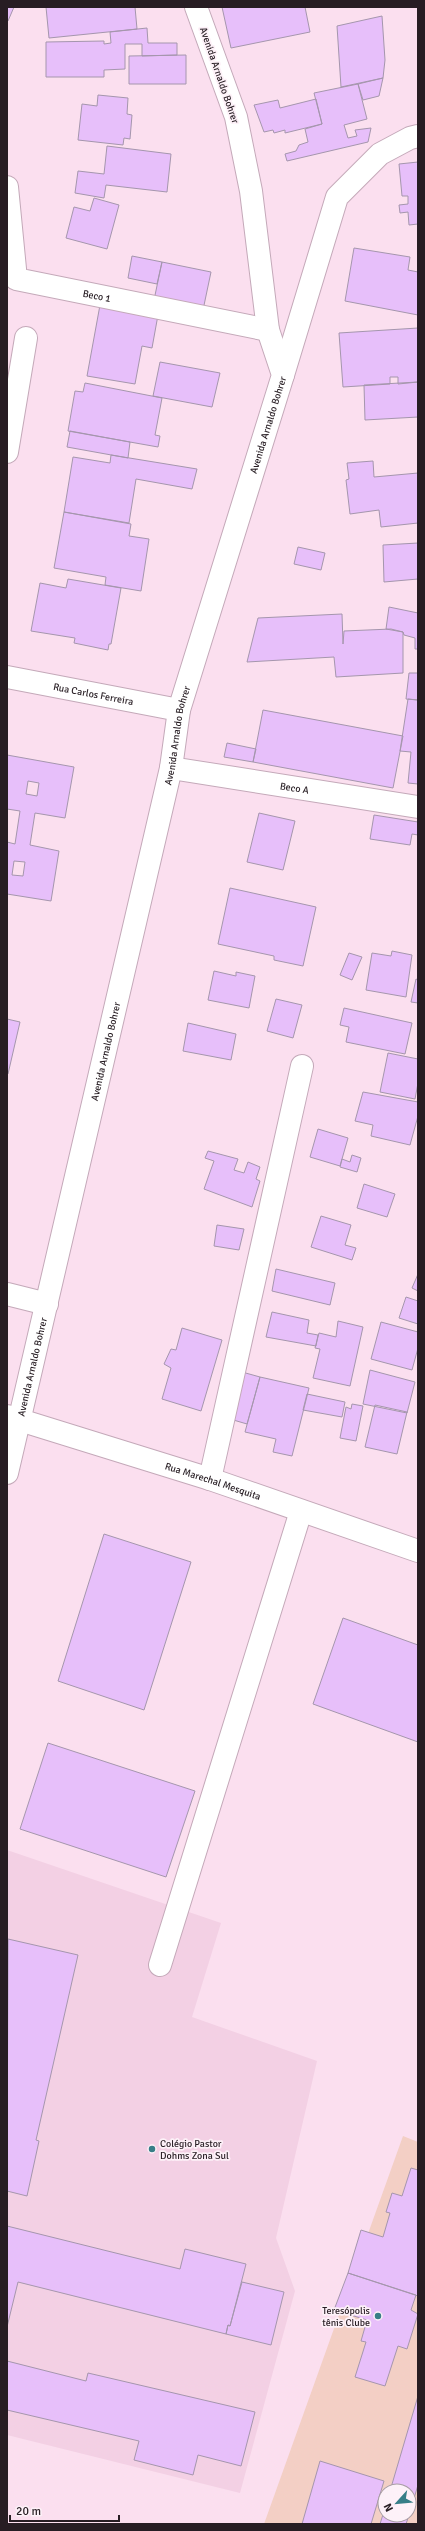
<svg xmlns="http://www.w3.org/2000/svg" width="425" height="2531" font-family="Signika,sans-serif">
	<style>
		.built { fill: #f3d0e4 }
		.green { fill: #f3cfc5; fill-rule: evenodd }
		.building { fill: #e7bffa; stroke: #a596ad; fill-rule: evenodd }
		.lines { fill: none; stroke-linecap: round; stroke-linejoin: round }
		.minor-casing { stroke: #c4a9b9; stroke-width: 24 }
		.minor { stroke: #fff; stroke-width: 22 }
		.poi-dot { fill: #377e87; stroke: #fdf1f8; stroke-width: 1.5 }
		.labels { text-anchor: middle; stroke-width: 3.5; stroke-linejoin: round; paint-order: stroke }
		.street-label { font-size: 10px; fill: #271d23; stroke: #fdf1f8 }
		.poi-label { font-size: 10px; fill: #271d23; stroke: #fdf1f8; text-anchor: start }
	</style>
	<rect width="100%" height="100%" fill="#fbdfef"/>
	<path class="built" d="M7,1850L221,1923L192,2017L317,2061L276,2238L295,2291L240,2493L7,2435Z"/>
	<path class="green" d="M403,2136L418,2142V2524H264ZM385,2491H409V2515H385Z"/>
	<path class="building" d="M7,7H14L8,21L7,20Z
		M46,7H135L137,29L49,38Z
		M222,7H305L310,32L231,48Z
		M382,16L385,60L383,78L341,87L337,26Z
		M147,28L148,43H177V55L142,56V44H125V69L104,70V77H46V42L104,41V44L111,43L110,32Z
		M186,55V84H129V56Z
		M383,78L379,96L363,100L358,84Z
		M358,84L367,119L344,125L348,138L357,136L355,130L371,128L368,142L287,161L285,154L296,151L299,145L308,142L305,129L322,124L314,93Z
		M98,95L128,98L127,114L132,115L130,139L124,138L123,145L78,140L82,104L97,106Z
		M316,99L322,124L285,133V130L274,133L273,130L264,132L254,105L278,100L280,108Z
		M107,146L171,154L167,192L106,185L104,198L75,193L78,171L104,174Z
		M418,162V224L409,225L408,212L400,213L399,205L408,204V196H402L399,164Z
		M94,198L119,205L107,249L66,238L74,207L90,211Z
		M354,248L410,257L408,270L418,272V315L345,301Z
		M132,256L162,262L157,284L128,278Z
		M162,262L211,272L203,310L154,300Z
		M100,305L158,315L152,348L142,346L135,384L87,376Z
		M418,328V382L398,384V377H390V384L343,387L339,333Z
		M160,362L220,373L212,407L153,396Z
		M418,382V417L365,420L364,385Z
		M85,383L162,398L155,435L160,436L158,447L68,431L75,391L83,392Z
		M70,431L130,442L128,458L67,447Z
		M111,455L197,469L192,489L136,479L129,523L64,512L73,457L110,463Z
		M373,461L374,477L418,473V523L381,527L379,510L350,514L346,480L349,479L347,463Z
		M64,512L131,524L129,536L149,539L141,591L105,585L106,577L54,568Z
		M418,543V579L384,582L383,545Z
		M298,547L325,553L321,570L294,564Z
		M68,579L121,588L111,644H109L108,650L74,643L75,638L31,631L40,583L66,588Z
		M389,607L418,613V649H415V638L404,635L403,632L386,629Z
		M342,614L343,644L344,631L391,629L403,632V673L336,677L334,657L247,662L258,618Z
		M409,673H418V700L406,699Z
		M408,699L418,700V784L408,783L411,752L400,751Z
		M263,710L403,736L393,788L253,762Z
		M227,743L256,749L253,762L224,757Z
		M7,755L74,767L65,818L35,813L30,845L59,851L51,901L7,894V842L15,844L20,811L7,809ZM28,781L39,783L37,796L26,794ZM14,861L25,862L23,876L12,875Z
		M259,813L295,821L283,870L247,862Z
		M374,815L418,822V835L412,834L410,845L370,839Z
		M230,888L316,907L303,966L274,960V956L218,944Z
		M392,951L412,955L406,997L366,990L372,953L391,956Z
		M349,953L362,957L352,980L340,975Z
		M214,971L236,976V972L255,976L249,1008L208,1000Z
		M416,979L418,980V1003L411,1002Z
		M276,999L302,1005L293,1038L267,1031Z
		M344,1008L412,1023L405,1054L346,1042L349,1027L340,1025Z
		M7,1019L20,1022L8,1074H7Z
		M188,1023L236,1034L231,1060L183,1051Z
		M388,1053L418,1059V1083L415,1099L380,1092Z
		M363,1092L418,1102V1116L410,1145L371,1136L373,1125L355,1121Z
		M318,1129L348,1138L340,1166L310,1157Z
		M208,1151L238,1159L234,1170L244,1173L248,1162L260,1167L256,1179L260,1181L252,1207L204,1189L214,1161L205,1158Z
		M352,1155L361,1158L357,1172L340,1167L342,1159L350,1162Z
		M364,1184L395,1194L387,1217L357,1208Z
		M321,1216L351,1225L345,1245L356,1248L352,1260L311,1247Z
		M217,1225L244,1229L239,1250L214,1246Z
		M276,1269L335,1283L330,1305L272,1291Z
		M418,1274V1291L412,1288Z
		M406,1297L418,1301V1324L399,1318Z
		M272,1312L309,1320L307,1333L318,1335L316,1346L266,1337Z
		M338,1321L363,1327L350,1386L313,1378L320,1349L315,1348L319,1333L336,1337Z
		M381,1322L418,1332V1348L412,1370L371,1359Z
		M182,1328L222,1340L201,1411L162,1399L171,1368L164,1364L171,1349L176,1350Z
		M370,1370L415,1382L407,1413L363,1404Z
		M242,1372L260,1377L247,1424L230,1419Z
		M260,1377L309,1388L292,1456L273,1452L276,1439L245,1432Z
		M307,1394L345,1402L342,1417L303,1410Z
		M352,1404L363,1406L356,1441L340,1438L346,1407L351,1409Z
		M375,1405L407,1412L397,1454L365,1447Z
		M104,1534L191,1562L144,1710L58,1681Z
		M343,1618L418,1645V1742L313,1704Z
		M48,1743L195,1791L166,1877L20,1829Z
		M8,1939L78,1955L36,2140L39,2141L27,2196L7,2191Z
		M411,2168L418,2170V2296L348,2273L361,2230L383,2237L390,2213L386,2212L392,2193L402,2196Z
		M7,2226L180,2269L185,2249L246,2264L230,2326L228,2325L226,2334L18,2282L7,2327Z
		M348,2273L416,2295L411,2310L418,2314L407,2349L398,2346L385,2386L355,2377L366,2342L361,2341L367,2320L334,2310Z
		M242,2282L284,2292L271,2345L226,2334L228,2325L230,2326Z
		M7,2361L86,2381L88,2373L255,2412L241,2466L198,2455L193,2475L134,2460L139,2441L7,2410Z
		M418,2396V2485L409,2515V2491H390Z
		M320,2461L384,2481L371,2524H302Z
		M385,2508V2515H409L406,2524H380Z"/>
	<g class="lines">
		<g class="minor-casing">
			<g id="minor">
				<path id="s1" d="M7,187L16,279L268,330"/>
				<path d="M283,375L337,197L380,154L410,138L418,136"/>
				<path d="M7,452L26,338"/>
				<path id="s2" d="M7,677L179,710"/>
				<path id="s3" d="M171,768L418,807"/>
				<path d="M7,1294L47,1304"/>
				<path id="s4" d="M7,1416L210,1479L418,1551"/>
				<path id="s5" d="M7,1473L171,768L179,710L283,375L268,330L251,191L236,117L196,7"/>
				<path d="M210,1479L302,1066"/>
				<path d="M160,1965L301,1511"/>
			</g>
		</g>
		<use href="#minor" class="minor"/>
	</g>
	<g class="poi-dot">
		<circle cx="152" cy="2149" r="4"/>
		<circle cx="378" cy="2316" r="4"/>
	</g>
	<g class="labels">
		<g class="street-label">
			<text transform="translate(220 75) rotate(71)" y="4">Avenida Arnaldo Bohrer</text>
			<text dy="4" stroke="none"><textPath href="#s1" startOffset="175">Beco 1</textPath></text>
			<text dy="4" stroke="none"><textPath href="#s5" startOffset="1081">Avenida Arnaldo Bohrer</textPath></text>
			<text dy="4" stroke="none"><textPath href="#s2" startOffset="88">Rua Carlos Ferreira</textPath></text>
			<text dy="4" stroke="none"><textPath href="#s5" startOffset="757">Avenida Arnaldo Bohrer</textPath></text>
			<text dy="4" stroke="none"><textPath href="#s3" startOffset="125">Beco A</textPath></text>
			<text dy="4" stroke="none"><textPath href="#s5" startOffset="433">Avenida Arnaldo Bohrer</textPath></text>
			<text dy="4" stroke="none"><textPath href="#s5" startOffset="109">Avenida Arnaldo Bohrer</textPath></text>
			<text dy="4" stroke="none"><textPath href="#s4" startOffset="216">Rua Marechal Mesquita</textPath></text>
		</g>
		<g class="poi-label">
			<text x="160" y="2147">Colégio Pastor<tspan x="160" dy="12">Dohms Zona Sul</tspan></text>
			<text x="370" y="2314" text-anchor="end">Teresópolis<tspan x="370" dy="12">tênis Clube</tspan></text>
		</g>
	</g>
	<rect width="425" height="2531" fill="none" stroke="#271d23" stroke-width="16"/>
	<g transform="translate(397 2503) rotate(243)"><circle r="19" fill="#fdf1f8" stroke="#a79ca3"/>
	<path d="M0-3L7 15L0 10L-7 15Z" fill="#377e87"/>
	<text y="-6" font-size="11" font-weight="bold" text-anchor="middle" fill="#271d23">N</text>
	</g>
	<path d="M10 2515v6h109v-6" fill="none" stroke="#271d23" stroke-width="2"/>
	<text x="16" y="2515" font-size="12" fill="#271d23" stroke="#fdf1f8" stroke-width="3" paint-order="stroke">20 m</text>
</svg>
